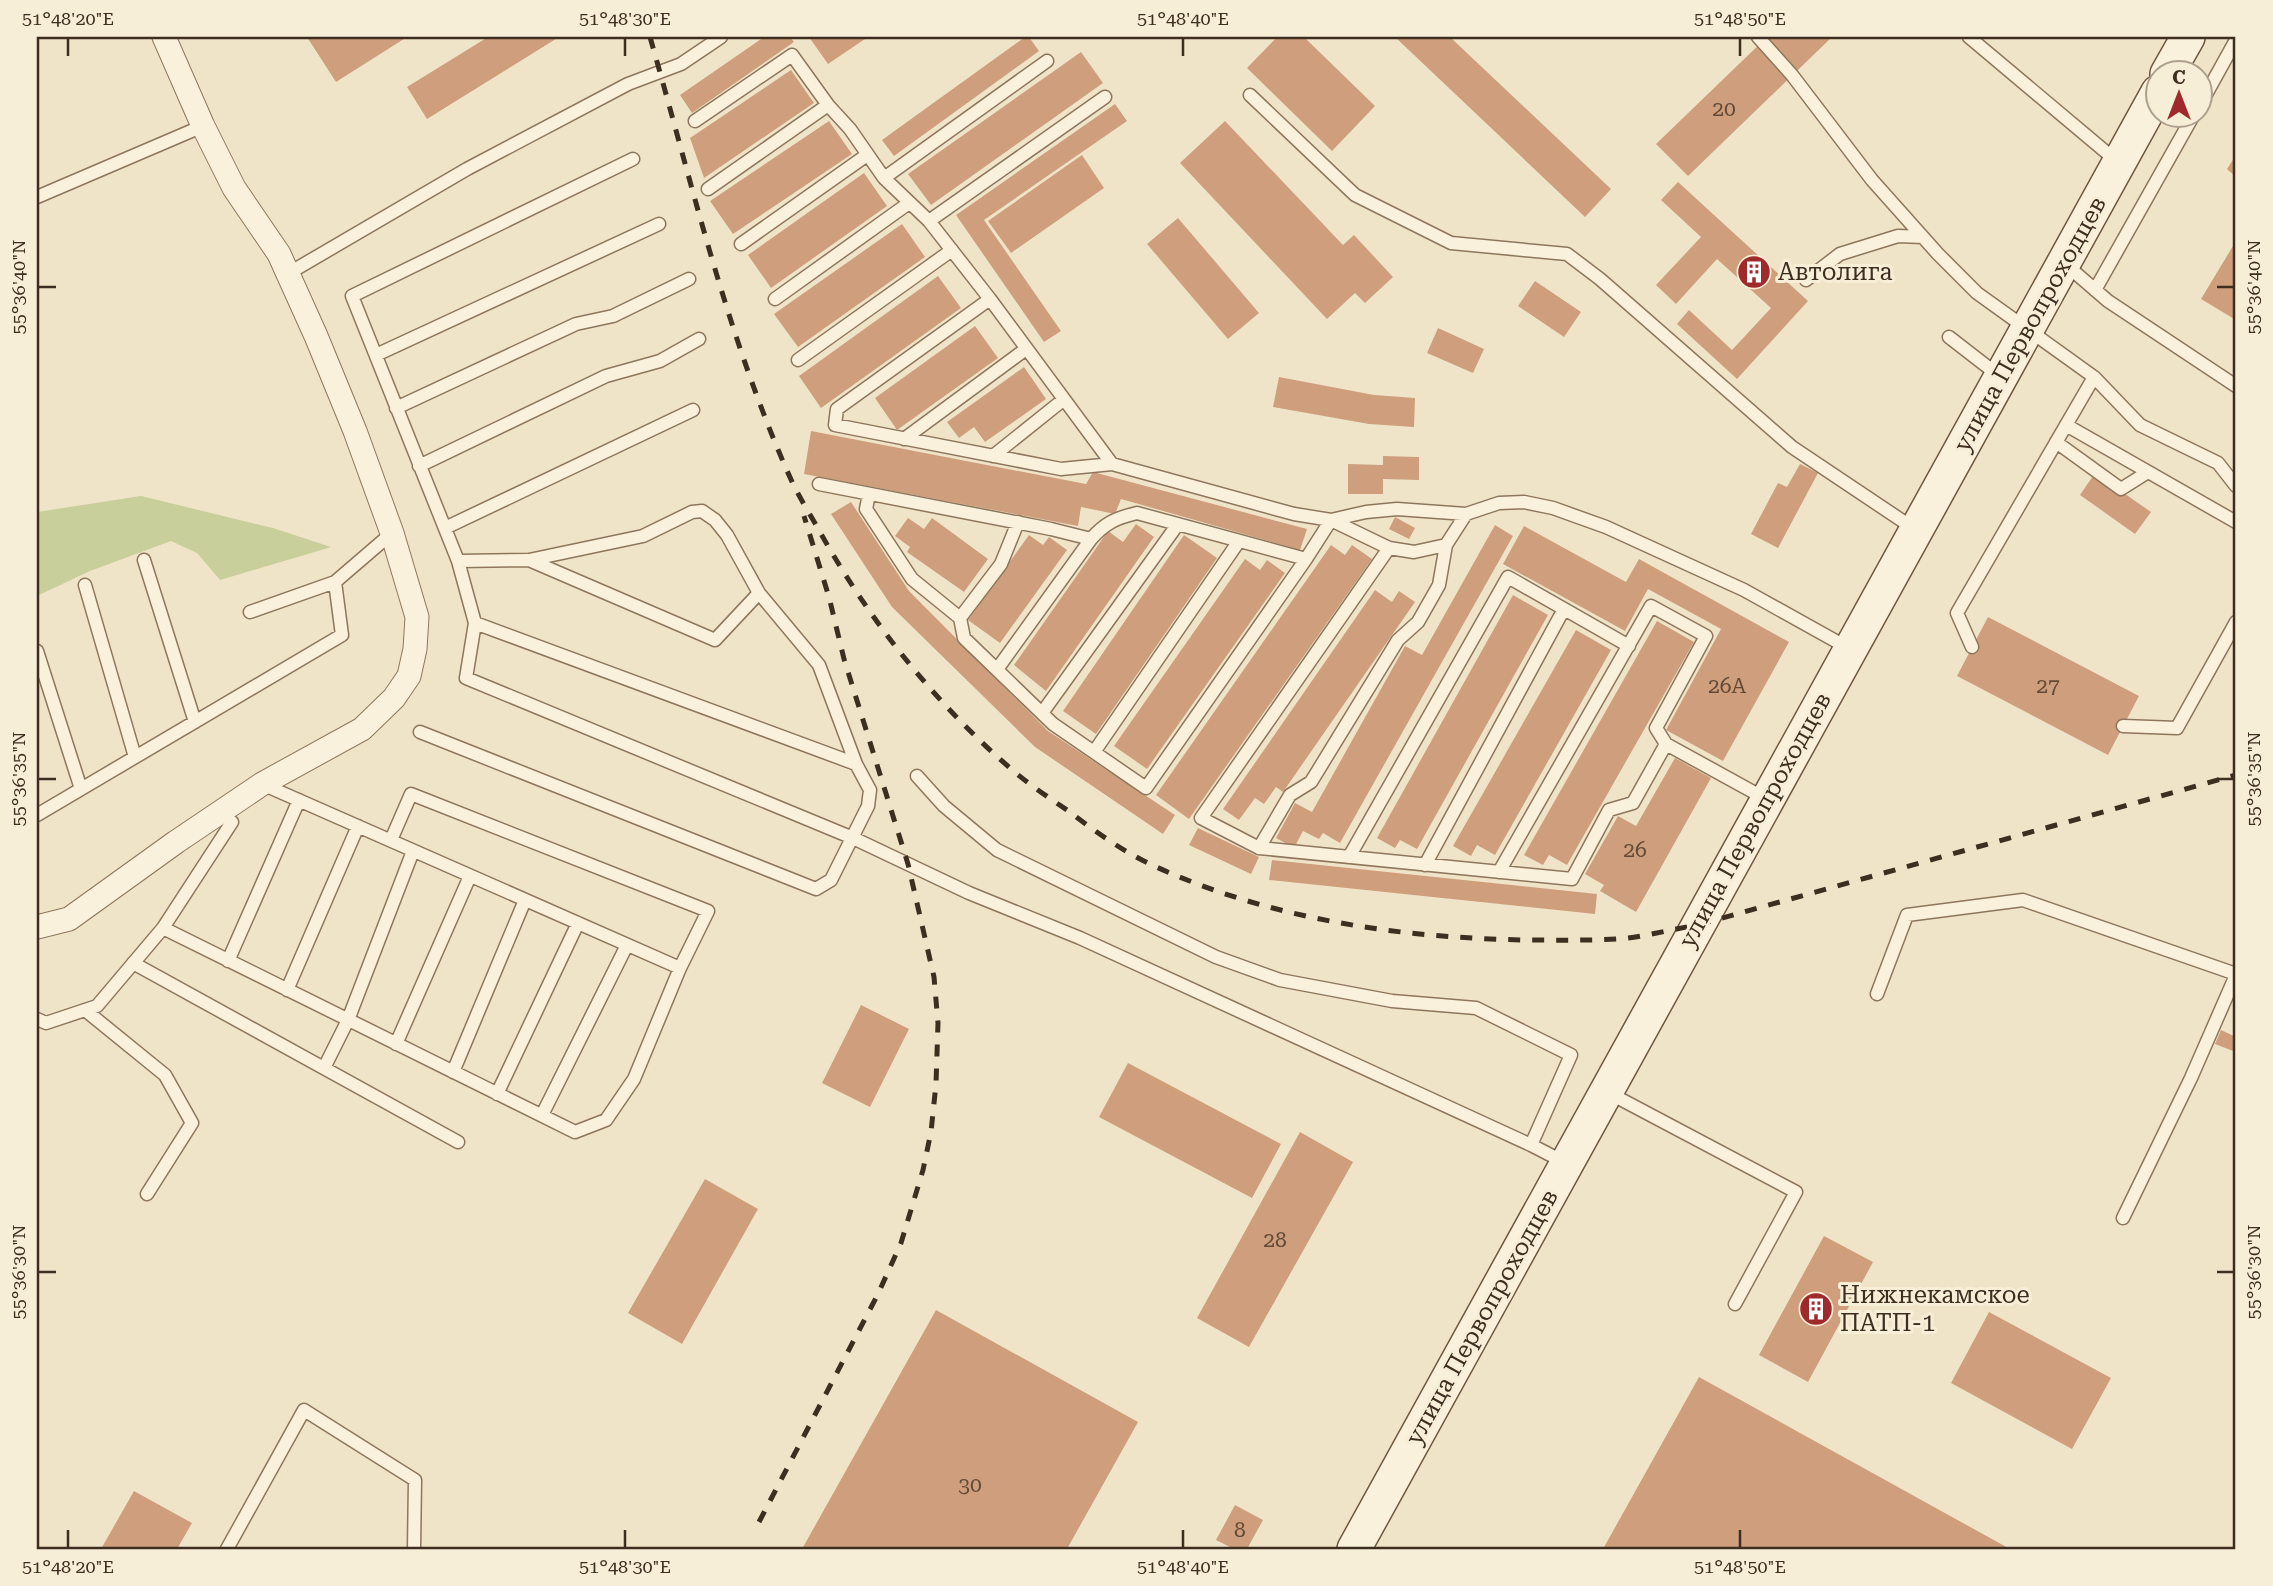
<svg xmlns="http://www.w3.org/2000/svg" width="2273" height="1586" font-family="'Roboto Serif',serif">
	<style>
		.green { fill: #c9cf9b }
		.building { fill: #cf9f7d }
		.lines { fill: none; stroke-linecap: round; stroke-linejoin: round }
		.lane-casing { stroke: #8d765c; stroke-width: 15 }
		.street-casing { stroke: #8d765c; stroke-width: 25 }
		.secondary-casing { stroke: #6f573f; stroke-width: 36 }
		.lane { stroke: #faf1dc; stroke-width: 12 }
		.street { stroke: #faf1dc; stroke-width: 23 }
		.secondary { stroke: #faf1dc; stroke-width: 33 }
		.rail { stroke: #3d2e20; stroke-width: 5; stroke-dasharray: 12 12; stroke-linecap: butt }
		.ticks { fill: none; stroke: #3d2e20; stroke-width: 2.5 }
		.labels { text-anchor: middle; stroke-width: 6; stroke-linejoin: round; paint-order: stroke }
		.number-label { font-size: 21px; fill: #624a37 }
		.poi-label { font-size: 24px; fill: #3d2e20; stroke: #f7eed8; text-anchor: start }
		.street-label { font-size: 24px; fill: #3d2e20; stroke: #f7eed8 }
		.neatline { fill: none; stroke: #3d2e20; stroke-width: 2.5 }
		.ticks-label { font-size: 18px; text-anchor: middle; fill: #3d2e20 }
	</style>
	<rect width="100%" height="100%" fill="#f0e4c8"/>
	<path class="green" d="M141,496L273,528L331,547L220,580L197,553L171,541L90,571L37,596V512Z"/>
	<path class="building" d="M307,37H407L336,82Z
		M488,37H559L427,119L407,87Z
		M764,37H790L794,42L692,113L680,95Z
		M809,37H868L828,64Z
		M1025,37H1029L1039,51L894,156L882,140Z
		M1277,37H1304L1375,106L1332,151L1247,68Z
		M1395,37H1450L1611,189L1585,217Z
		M1767,37H1832L1688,176L1656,144Z
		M1081,52L1103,83L931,205L908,174Z
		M791,70L814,103L704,178L690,138Z
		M1115,104L1127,121L984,220L1061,331L1044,342L956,215Z
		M829,121L852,154L733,234L710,201Z
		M1225,121L1343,245L1354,235L1393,277L1365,303L1355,293L1327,319L1180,163Z
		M1082,155L1104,188L1011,253L988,221Z
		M2236,155V177L2227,169Z
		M864,173L887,206L771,288L748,255Z
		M1678,182L1808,301L1737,379L1677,324L1689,310L1732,350L1771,308L1717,259L1676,304L1656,285L1701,237L1661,200Z
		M1178,218L1259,313L1228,339L1147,244Z
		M902,224L925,257L798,347L774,314Z
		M2236,241V320L2201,299Z
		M938,276L961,308L821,408L799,376Z
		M1535,281L1581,312L1564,337L1518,306Z
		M975,326L998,358L897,430L875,398Z
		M1438,328L1484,349L1473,373L1427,353Z
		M1024,367L1046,399L985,442L974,427L959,438L947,422Z
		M1279,377L1374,395L1415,398L1414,427L1369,424L1273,407Z
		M811,431L1086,484L1093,472L1307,529L1300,550L1121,499L1115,514L1081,507L1078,526L804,474Z
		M1383,456L1419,457V480L1383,479V494H1348V464L1383,465Z
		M1800,464L1818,473L1778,548L1751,534L1778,483L1787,487Z
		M2095,473L2151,512L2135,534L2080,495Z
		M851,502L909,591L1048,731L1175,815L1163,834L1035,747L892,607L831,514Z
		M1395,517L1415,528L1409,539L1389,529Z
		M908,518L924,529L932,518L988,559L964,592L907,552L910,547L895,536Z
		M1136,524L1154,537L1046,691L1014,665L1108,531L1123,542Z
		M1495,525L1513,536L1340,843L1323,833L1319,839L1303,831L1294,848L1276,838L1295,803L1312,812L1405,646L1422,655Z
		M1524,526L1626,582L1639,559L1789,642L1723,761L1666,730L1721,629L1648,589L1625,631L1503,564Z
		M1029,535L1043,545L1049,537L1067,550L1000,643L968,620Z
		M1184,535L1217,558L1096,734L1063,711Z
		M1331,545L1345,555L1352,545L1372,559L1189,819L1156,795Z
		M1245,559L1260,570L1267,560L1285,573L1147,769L1114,746Z
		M1375,590L1392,602L1399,591L1415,602L1283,792L1276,787L1264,804L1255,798L1239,820L1223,809Z
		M1513,595L1548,615L1417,849L1400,840L1395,848L1377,838Z
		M1988,617L2139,696L2108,755L1957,676Z
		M1657,621L1694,642L1567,865L1549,855L1543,865L1524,855Z
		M1576,630L1611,650L1495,855L1477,845L1471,856L1453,846Z
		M1675,758L1711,778L1636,912L1600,891L1604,885L1585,874L1618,816L1636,826Z
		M1198,828L1259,857L1251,874L1189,845Z
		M1272,860L1597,894L1595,914L1269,880Z
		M861,1005L909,1029L870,1107L822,1083Z
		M2221,1030L2236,1037L2233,1051L2215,1044Z
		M1128,1063L1281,1144L1252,1198L1099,1117Z
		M1300,1132L1353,1162L1249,1347L1197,1318Z
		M705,1179L758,1209L682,1344L628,1313Z
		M1824,1236L1873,1262L1808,1382L1759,1355Z
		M936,1310L1138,1422L1067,1549H802Z
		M1989,1312L2111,1378L2072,1449L1951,1383Z
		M1699,1377L2010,1549H1603Z
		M134,1491L192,1523L177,1549H101Z
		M1235,1505L1263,1520L1247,1549H1234L1216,1540Z"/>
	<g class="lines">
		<g class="lane-casing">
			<path id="lane" d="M1758,37L1792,75L1872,180L1938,254L1977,293L2094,377L2140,425L2218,463L2236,486
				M1969,37L2119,163
				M1250,95L1355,195L1451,243L1567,254L1600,279L1792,447L1916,530
				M2200,105L2236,40
				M695,121L792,55L828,105L850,129L884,178L929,221L990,299L1112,464L1294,514L1331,520L1389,548L1414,552L1446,545L1466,514
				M633,159L352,296L458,561L475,623L466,678L853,838L969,893L1080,938L1531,1145L1566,1163
				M884,178L1047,61
				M708,189L828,105
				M37,197L203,126
				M929,221L1105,97
				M741,244L867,155
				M2064,263L2108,301L2236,386
				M289,273L467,169L628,84L681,64L721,37
				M1806,280L1840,254L1898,236L1923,237
				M2095,290L2193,116
				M775,299L909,203
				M990,299L837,409L835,425L1061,469L1112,464
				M1949,337L1998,375
				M376,355L659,224
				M798,360L952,250
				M396,408L576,324L613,316L689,279
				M2066,425L2236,522
				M904,439L1026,349
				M2056,442L2121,489L2148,472
				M993,456L1063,400
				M419,466L606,376L660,361L699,339
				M819,484L1051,529L1091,539C1105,523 1116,518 1137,513L1306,559L1331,520L1366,512L1397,509L1466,514L1499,503L1524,502L1553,508L1606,527L1744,590L1850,649
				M869,494L866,509L912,579L960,618L964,638L1053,724L1146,788L1306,559
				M445,528L693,410
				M1389,548L1201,818L1259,848L1572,879L1609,810L1633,803L1666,744L1656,728L1706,636L1651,606L1499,872
				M144,560L195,722
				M529,560L715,640L759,593
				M458,561L529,560L643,536L692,512L702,511L715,520L727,535L759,593L819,665L856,764
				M85,585L135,757
				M250,612L335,582
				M960,618L1001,564L1018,522
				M1972,647L1957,613L2094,377
				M37,651L81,789
				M998,668L1091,539
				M1042,713L1178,524
				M2123,726L2177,728L2236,622
				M420,732L816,889L831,880L868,806L870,790L856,764L475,623
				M1666,744L1766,799
				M1094,752L1239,541
				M917,776L944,806L997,850L1216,957L1280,980L1392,1001L1476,1008L1571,1055L1531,1145
				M37,815L342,635L335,582L392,533
				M391,840L411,794L708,911L680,968
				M1259,848L1290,795L1311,782L1398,640L1418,622L1439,585L1446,545
				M1349,857L1508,577L1629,646
				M1425,865L1564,609
				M163,928L232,822
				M228,961L299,800
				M133,963L458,1142
				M287,990L358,826
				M1877,994L1907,915L2023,900L2236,974
				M85,1010L165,1075L192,1123L147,1194
				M37,1019L46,1023L97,1006L163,928L575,1132L606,1120L634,1079L680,968L262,784
				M396,1044L470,876
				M324,1068L348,1020L413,851
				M453,1072L525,900
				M1609,1093L1796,1192L1735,1304
				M497,1094L578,923
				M542,1115L627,945
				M2123,1218L2191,1078L2236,975
				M227,1549L304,1410L415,1480L414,1549"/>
		</g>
		<g class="street-casing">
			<path id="street" d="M37,927L69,919L176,842L262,784L362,729L394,698L409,676L415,649L417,617L392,533L355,431L316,336L279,254L234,188L203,126L164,37"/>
		</g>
		<g class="secondary-casing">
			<path id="secondary" d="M2167,74L2188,37
				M1354,1549L2158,92"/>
		</g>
		<use href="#lane" class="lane"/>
		<use href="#street" class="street"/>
		<use href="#secondary" class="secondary"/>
		<path class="rail" d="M650,37C693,187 728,341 793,484C801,500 811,516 820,532C869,620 934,702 1010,768C1028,784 1048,797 1067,810C1093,830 1122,851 1152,865C1269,919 1399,938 1526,940C1560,940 1594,941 1628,938C1651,935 1674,929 1697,925L2236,775
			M759,1522L878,1294L901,1243L923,1170L931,1132L936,1084L938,1023L934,977L908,864L844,659L829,597L804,516"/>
	</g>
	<path class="ticks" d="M68,38V56M625,38V56M1183,38V56M1740,38V56M38,287H56M2217,287H2234M38,779H56M2217,779H2234M38,1272H56M2217,1272H2234M68,1530V1548M625,1530V1548M1183,1530V1548M1740,1530V1548"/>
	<defs>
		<g id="building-disc" transform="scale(1.75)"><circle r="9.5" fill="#9e2a2b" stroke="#f7eed8"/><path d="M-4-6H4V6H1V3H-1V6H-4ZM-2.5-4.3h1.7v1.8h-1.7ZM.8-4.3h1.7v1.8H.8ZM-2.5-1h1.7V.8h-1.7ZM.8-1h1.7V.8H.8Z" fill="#fff"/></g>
	</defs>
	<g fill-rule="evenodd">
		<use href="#building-disc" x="1754" y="272"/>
		<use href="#building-disc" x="1816" y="1309"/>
	</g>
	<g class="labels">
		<g class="number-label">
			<text x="1724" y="116">20</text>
			<text x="1727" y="693">26А</text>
			<text x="2048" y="693">27</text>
			<text x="1635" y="857">26</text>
			<text x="1275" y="1247">28</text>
			<text x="970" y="1492">30</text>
			<text x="1240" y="1537">8</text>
		</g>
		<g class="poi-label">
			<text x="1778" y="280">Автолига</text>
			<text x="1840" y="1303">Нижнекамское<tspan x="1840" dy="28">ПАТП-1</tspan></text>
		</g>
		<g class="street-label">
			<text transform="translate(2030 324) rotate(-61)" y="8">улица Первопроходцев</text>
			<text transform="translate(1755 820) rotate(-61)" y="8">улица Первопроходцев</text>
			<text transform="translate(1482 1317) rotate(-61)" y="8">улица Первопроходцев</text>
		</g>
	</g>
	<rect width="2273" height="1586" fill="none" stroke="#f7eed8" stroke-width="77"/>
	<g transform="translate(2179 94)"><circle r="33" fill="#f7eed8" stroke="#ada18e" stroke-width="2"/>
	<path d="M0-5L12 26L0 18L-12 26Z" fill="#9e2a2b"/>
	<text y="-10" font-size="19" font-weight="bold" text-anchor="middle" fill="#3d2e20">С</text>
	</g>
	<rect x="38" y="38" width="2196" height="1510" class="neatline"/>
	<g class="ticks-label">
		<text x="68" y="25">51°48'20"E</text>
		<text x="625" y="25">51°48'30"E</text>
		<text x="1183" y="25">51°48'40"E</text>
		<text x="1740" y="25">51°48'50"E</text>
		<text transform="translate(19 287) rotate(-90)" y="6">55°36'40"N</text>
		<text transform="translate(2254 287) rotate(-90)" y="6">55°36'40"N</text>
		<text transform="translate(19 779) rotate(-90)" y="6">55°36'35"N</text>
		<text transform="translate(2254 779) rotate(-90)" y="6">55°36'35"N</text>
		<text transform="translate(19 1272) rotate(-90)" y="6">55°36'30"N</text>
		<text transform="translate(2254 1272) rotate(-90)" y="6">55°36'30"N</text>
		<text x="68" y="1573">51°48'20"E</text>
		<text x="625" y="1573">51°48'30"E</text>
		<text x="1183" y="1573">51°48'40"E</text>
		<text x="1740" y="1573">51°48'50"E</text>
	</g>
</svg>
